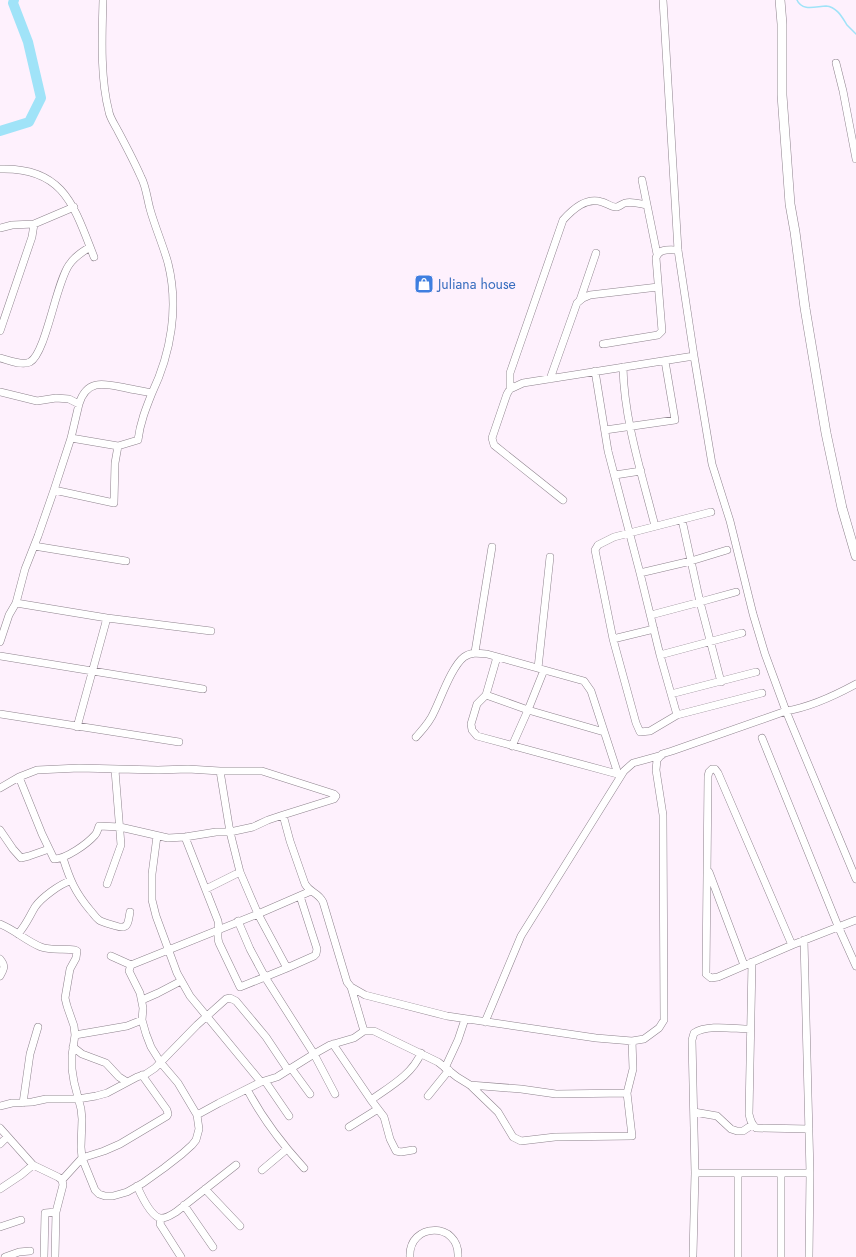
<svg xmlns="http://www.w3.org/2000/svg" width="856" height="1257" font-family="Jost,sans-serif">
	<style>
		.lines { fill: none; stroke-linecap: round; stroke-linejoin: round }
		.stream { stroke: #a0e3f8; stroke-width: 1.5 }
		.river { stroke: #a0e3f8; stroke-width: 10 }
		.street-casing { stroke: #8e838d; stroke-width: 8 }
		.secondary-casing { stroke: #8e838d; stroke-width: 10 }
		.street { stroke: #fff; stroke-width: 7 }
		.secondary { stroke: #fff; stroke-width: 9 }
		.labels { text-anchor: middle; stroke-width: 3.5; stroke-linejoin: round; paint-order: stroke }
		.shop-label { font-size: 14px; fill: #366cbe; stroke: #fef1fd; text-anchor: start }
	</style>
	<rect width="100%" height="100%" fill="#fef1fd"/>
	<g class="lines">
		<path class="stream" d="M797,0C802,12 817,6 826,6C837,7 842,17 847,25C850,28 853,31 856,34"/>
		<path class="river" d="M0,131L29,122L41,98L28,42L13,3L14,0"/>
		<g class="street-casing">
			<path id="street" d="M836,63L843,91L856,159
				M0,169C64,167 74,206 94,257
				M642,180L657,254
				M0,228L12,225L34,224L74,207
				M580,300L596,253
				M0,331L32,237L34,224
				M603,344L658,335L662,331L656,258C659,248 669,250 678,250
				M694,356L712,464L730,521L753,614L765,654L786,711L856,879
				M0,358C8,360 22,366 30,362C46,353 56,283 69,265C74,257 82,252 90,247
				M623,367C624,420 642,475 655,526
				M595,371L608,451L640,573L660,655L677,715L762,693
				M550,379L577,303L583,298L590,295L658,287
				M510,389V373L563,220C573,209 586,197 602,202C607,203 612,208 617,207C620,206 622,204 625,203C632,201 640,204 647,205
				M0,392L37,401L56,398L69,399L79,404C87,378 105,384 126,388C135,390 143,391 152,393C171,353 179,307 168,263C163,245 155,227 150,209C147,198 146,186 141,177C134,161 126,146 118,131C115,125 110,118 109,112C100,78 102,35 103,0
				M605,430L675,420L665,361
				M71,438L118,446
				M615,475L641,471
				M54,490L114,503L115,463L118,446L138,440C140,423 146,408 152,393
				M563,500L494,445L492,438L507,394L510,389L523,383L694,356L678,250L663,0
				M682,520L700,602L721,682
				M34,546L126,561
				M640,573L691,561L727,550
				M16,603L107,618L211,631
				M651,615L700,602L736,592
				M613,639L654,629
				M0,642L9,615L16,603L25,569L38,536L54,490L71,438L79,404
				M475,652L492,547
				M660,655L742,633
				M0,656L203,689
				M497,657L486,695L477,704L471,724L472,730L477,736L621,775
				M538,668L550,557
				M544,670L528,710L604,732
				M671,694L756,672
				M486,695L528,710L512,746
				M0,714L179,742
				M677,715L650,731L640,732L636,723L613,639L595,550L598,545L614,537L711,512
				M77,727L107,618
				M416,737C423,729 430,722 434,712C441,698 452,666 464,657C471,652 478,653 487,654L584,681L591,691L618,774
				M762,738L838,926L856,966
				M220,771L230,832L240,872L258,914L287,968L265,977L250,949L238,921
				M19,777L42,834L54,859C66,859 87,844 95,835C97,833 98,829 99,826L120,827L168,838L185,837L216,832H230L253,827L268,820L283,815L290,841L305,884C310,893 318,892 323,902L347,982L351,987L365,995L447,1016L596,1038L632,1041L644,1039L659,1028L664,1020L663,815L656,770L657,760L662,754L672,751L786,711C811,707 834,696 856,684
				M0,788L19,777L37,770L79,768L158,770L188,769L220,771H262L334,794L336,796L334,799L283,815
				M0,830L13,849L21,858L29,856L49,849
				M157,836L152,874V900L156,916L177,973L190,996L261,1082
				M185,837L218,921C220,929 216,935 219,943L240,987L265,977L314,1054L335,1094
				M63,858C70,880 75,892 90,910C93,913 95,917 99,920C103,923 111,924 116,926C129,930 128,922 130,912
				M709,872L744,965
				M107,884L121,845L115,770
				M206,889L240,872
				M0,924C15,930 26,941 41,947C52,951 64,948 75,950L77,951L76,958L70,969L65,998L67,1006L74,1026L75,1035L72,1055V1069L74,1082L81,1109L82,1119L81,1147L82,1158L95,1190L99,1194L105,1196H113L127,1192L143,1183L164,1168L182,1154L192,1145L196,1140L199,1129L197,1115L178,1083L161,1063L151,1047L146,1034L142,1020L143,1008L140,993L129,971L131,965L258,914L311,891
				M18,934C26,925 29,917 35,907C41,898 60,884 70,881
				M804,940L810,1173L809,1257
				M792,945L718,773L715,769H712L709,772L708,776L706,974L711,978L718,977L792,945L856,920
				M111,956L131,965
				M0,959C6,966 4,969 0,976
				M752,962L749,1114C750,1119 751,1124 756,1128L809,1129
				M287,968L314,956L316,954L317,949L300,896
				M351,987L364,1031
				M142,1000L158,993L181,981
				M485,1022L521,936L624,771L633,763L662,755
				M75,1035L127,1026L142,1020
				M333,1044L371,1100L384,1117L390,1139L396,1151L401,1152L413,1150
				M73,1047L82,1054L106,1063L119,1077L127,1082
				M291,1068L310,1094
				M445,1068L458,1040L465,1019
				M265,1081L289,1116
				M470,1085L521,1089L556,1094L627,1093
				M247,1089C262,1118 282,1144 304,1168
				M428,1096L449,1070
				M371,1100C389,1087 412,1075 421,1053
				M23,1103L30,1054L38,1027
				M0,1106L12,1103L32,1102L46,1099H78L96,1096L107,1093L137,1077L146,1074L155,1068L197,1025L226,999L230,998L236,1001L266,1037L288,1070
				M694,1112L717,1116L731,1129L737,1131H743L752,1125
				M197,1115L219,1103L261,1082L277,1077L314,1054L330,1045L354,1038L364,1031H374L438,1062L457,1077L470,1085L498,1112L513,1137L521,1141L555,1137L632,1136L627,1093L633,1069L632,1041
				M349,1127L378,1109
				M0,1128L33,1165L58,1177L62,1180L63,1185L56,1212
				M0,1144L7,1137
				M262,1170L287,1149
				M695,1173H810
				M781,1173V1257
				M62,1180L82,1158L104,1151L120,1144L167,1116L168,1114L167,1110L142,1075
				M137,1186C141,1195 151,1216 160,1218C166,1219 171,1215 176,1212L236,1165
				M0,1189L21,1175L33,1165
				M205,1189L240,1226
				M184,1205L213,1247
				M161,1218L160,1224L181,1257
				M0,1227L21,1220
				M693,1255L695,1173L692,1040L694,1033C708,1024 734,1029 750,1029
				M5,1257L19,1252L30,1251
				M44,1257L45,1213L56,1212L55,1257
				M410,1257C408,1222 460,1221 458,1257
				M738,1257V1173"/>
		</g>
		<g class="secondary-casing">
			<path id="secondary" d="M780,0L782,24V95L790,204L795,232L805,308L826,433L842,508L856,556"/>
		</g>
		<use href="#street" class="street"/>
		<use href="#secondary" class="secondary"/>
	</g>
	<defs>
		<g id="shop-square" transform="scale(1)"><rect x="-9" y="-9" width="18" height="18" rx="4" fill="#3f7fe0" stroke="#fef1fd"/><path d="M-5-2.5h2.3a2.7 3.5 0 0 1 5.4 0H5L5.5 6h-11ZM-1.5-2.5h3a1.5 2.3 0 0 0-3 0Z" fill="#fff"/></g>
	</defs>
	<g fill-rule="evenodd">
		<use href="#shop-square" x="424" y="284"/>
	</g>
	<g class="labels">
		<g class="shop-label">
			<text x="438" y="289">Juliana house</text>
		</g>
	</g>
</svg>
